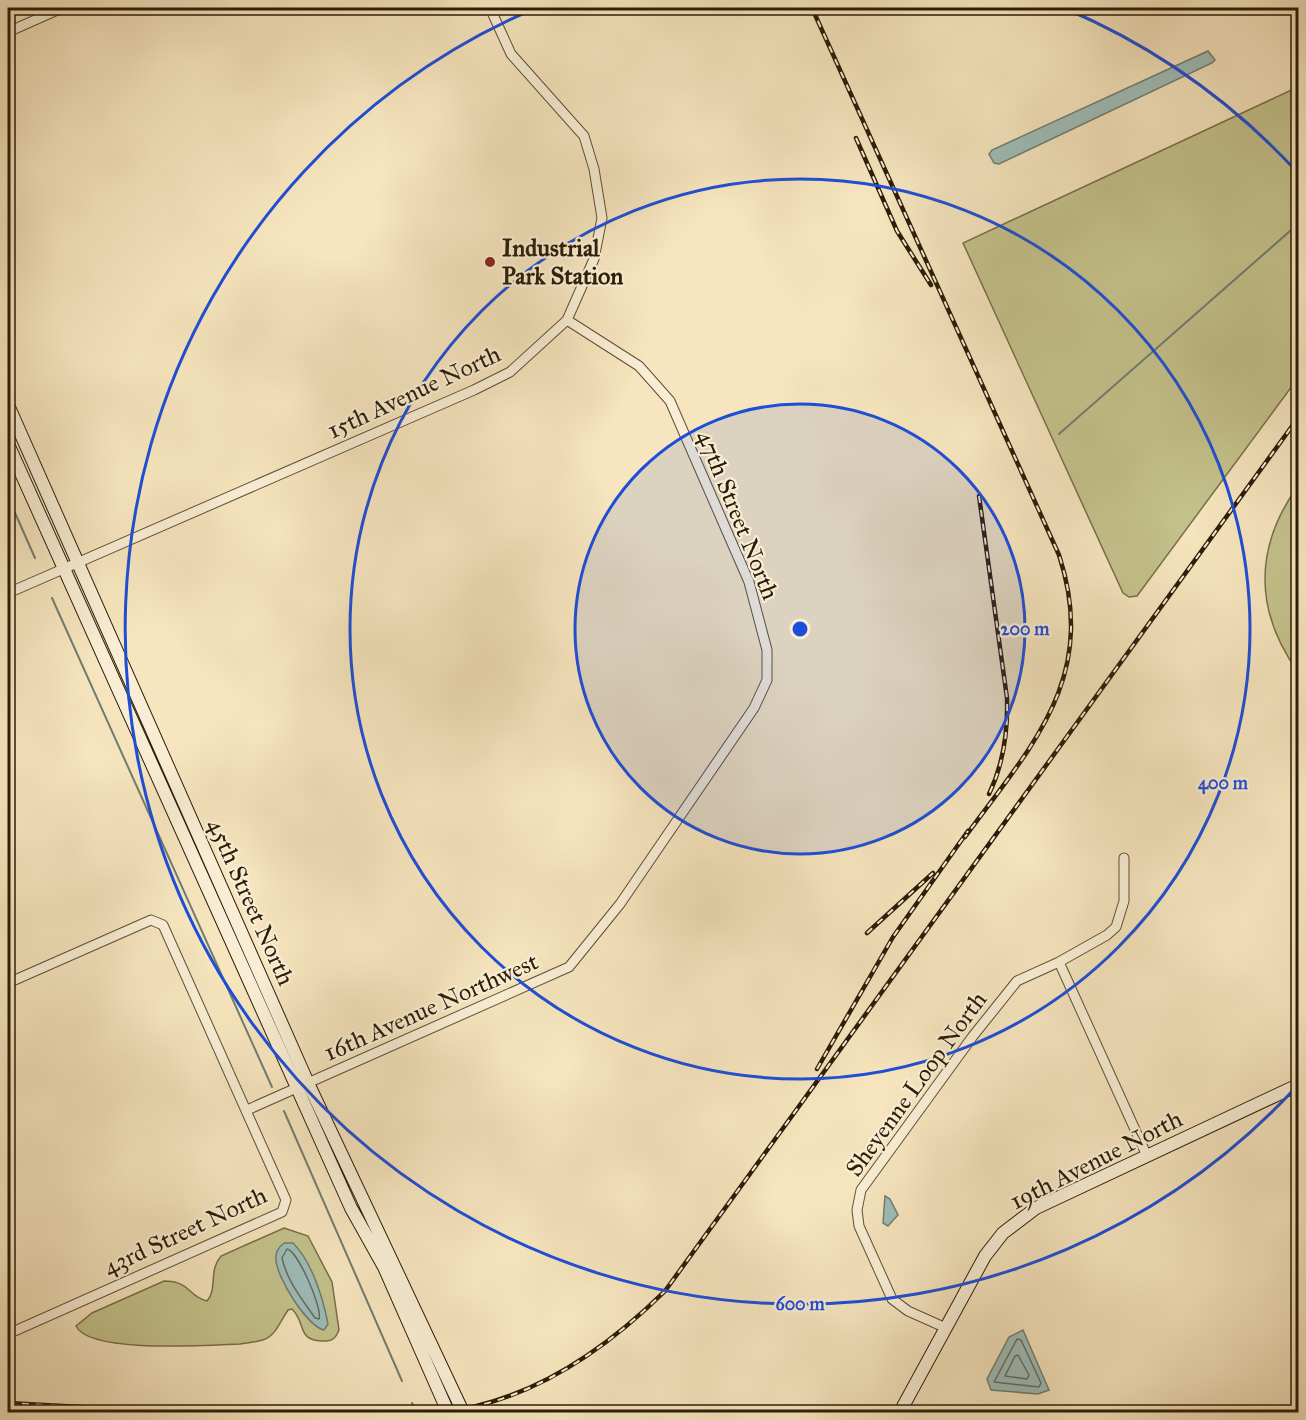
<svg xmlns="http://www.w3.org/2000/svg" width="1306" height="1420" font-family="'IM FELL Great Primer',serif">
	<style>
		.green { fill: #c4c28c; stroke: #786f49; stroke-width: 1.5 }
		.water { fill: #9ebdb9; stroke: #707d71; stroke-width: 1.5 }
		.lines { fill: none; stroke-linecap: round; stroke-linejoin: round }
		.shore { stroke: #656c60; stroke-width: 1.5 }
		.stream { stroke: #707d71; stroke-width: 2 }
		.street-casing { stroke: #5e4e34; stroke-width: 11 }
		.secondary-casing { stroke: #2c1c06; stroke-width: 14 }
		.street { stroke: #f9eed5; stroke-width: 9 }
		.secondary { stroke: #f9eed5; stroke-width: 12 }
		.rail-casing { stroke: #2c1c06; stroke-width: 4.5 }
		.rail { stroke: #f9eed5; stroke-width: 2; stroke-dasharray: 7; stroke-linecap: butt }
		.ring { fill: none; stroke: #1d4ed8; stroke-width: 3 }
		.poi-dot { fill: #8f2418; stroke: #f9eed5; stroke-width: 2 }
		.labels { text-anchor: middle; stroke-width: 4.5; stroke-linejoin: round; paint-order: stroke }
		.poi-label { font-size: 24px; font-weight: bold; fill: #2c1c06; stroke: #f9eed5; text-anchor: start }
		.street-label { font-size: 24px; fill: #2c1c06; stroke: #f9eed5 }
		.centre { fill: #1d4ed8; stroke: #f9eed5; stroke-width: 3 }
		.ring-label { font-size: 18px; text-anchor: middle; font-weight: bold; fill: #1d4ed8; stroke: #f9eed5; stroke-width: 4.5; stroke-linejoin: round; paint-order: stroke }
	</style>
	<rect width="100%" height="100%" fill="#f6e5be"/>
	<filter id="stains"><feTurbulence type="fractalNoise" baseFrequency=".00333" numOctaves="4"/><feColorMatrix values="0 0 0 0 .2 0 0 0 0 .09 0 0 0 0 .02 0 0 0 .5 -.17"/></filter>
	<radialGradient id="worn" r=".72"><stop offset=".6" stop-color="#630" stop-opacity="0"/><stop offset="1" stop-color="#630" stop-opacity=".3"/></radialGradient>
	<path class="green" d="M1298,87V378L1137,596L1129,597L1123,593L963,243Z
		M1298,486V672C1254,611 1254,547 1298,486Z
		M284,1228L308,1236L332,1282L339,1330C336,1337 333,1342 324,1341C296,1341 307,1324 292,1309L288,1310C271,1337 275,1340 240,1344C210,1345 89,1354 76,1326L92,1313L164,1281C191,1281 188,1297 207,1301C218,1288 208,1271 221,1256Z"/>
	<path class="water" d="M1208,51L1215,60L1212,63L999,164L994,163L989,154L992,150Z
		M885,1196L890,1199L898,1215L888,1226L883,1223Z
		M284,1243H293C312,1262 323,1298 328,1324L324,1330C307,1326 276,1277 276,1259C275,1252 279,1247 284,1243Z
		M1023,1330L1049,1390L1038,1394L991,1390L987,1379L1009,1337Z"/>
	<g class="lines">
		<path class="shore" d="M287,1249C298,1251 323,1309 319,1319L315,1318C302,1299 287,1281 282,1258Z
			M1017,1339L1021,1340L1041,1383L1039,1387L994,1382Z
			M1018,1355L1029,1375L1027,1379L1005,1376L1015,1356Z"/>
		<path class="stream" d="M1059,434L1298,224
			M8,497L35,558
			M52,598L272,1087
			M284,1111L402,1381
			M412,1403L416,1412"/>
		<g class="street-casing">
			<path id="street" d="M8,32L62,8
				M8,593L474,390L510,372L567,320L594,259L602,218L594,169L584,136L511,54L490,8
				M1059,962L1147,1156
				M8,983L151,920L163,925L286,1200L282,1212L8,1334
				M247,1110L569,967L620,904L754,708L767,680V650L749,582L670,401L639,366L567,320
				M946,1328L908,1311L892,1299L859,1226L857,1210L861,1190L973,1036L1017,981L1059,962L1107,935L1116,927L1124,901V858"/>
		</g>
		<g class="secondary-casing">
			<path id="secondary" d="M8,405L308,1083L463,1412
				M8,444L351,1208L384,1267L448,1412
				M900,1412L985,1256L1003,1233L1036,1208L1298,1085"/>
		</g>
		<use href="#street" class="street"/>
		<use href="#secondary" class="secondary"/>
		<g class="rail-casing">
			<path id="rail" d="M812,8L1059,555C1099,678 1032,745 965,837
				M856,138L897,231L931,285
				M979,496L1007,698C1008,731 1004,763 989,794
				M867,933L933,873
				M817,1069L893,937L968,831
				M8,1403L175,1412
				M443,1412C530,1402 604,1351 665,1291L1298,418"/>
		</g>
		<use href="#rail" class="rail"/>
	</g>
	<circle cx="800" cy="629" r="225" fill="#1d4ed8" fill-opacity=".12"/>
	<g class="ring">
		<circle cx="800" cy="629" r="225"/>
		<circle cx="800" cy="629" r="450"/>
		<path d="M1298 1085A675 675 0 1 1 536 8M1064 8A675 675 0 0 1 1298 173"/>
	</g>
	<circle class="poi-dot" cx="490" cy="262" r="6"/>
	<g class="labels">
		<g class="poi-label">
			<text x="502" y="256">Industrial<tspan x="502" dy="28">Park Station</tspan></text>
		</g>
		<g class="street-label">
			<text transform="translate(414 392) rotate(-25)" y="8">15th Avenue North</text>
			<text transform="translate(738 515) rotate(68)" y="8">47th Street North</text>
			<text transform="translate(251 902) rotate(66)" y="8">45th Street North</text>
			<text transform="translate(431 1007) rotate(-24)" y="8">16th Avenue Northwest</text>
			<text transform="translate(916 1084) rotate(-54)" y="8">Sheyenne Loop North</text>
			<text transform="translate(1096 1160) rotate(-27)" y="8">19th Avenue North</text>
			<text transform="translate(185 1231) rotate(-25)" y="8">43rd Street North</text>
		</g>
	</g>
	<circle cx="800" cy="629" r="9" class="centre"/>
	<g class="ring-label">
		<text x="1025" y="635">200 m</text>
		<text x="1223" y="789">400 m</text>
		<text x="800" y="1310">600 m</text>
	</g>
	<rect width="1306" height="1420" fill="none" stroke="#f6e5be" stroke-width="30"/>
	<rect x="9" y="9" width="1288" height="1402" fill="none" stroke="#2c1c06" stroke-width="3"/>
	<rect x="15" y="15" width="1276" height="1390" fill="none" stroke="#2c1c06" stroke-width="1.5"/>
	<rect width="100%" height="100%" filter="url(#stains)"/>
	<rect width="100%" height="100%" fill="url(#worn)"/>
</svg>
